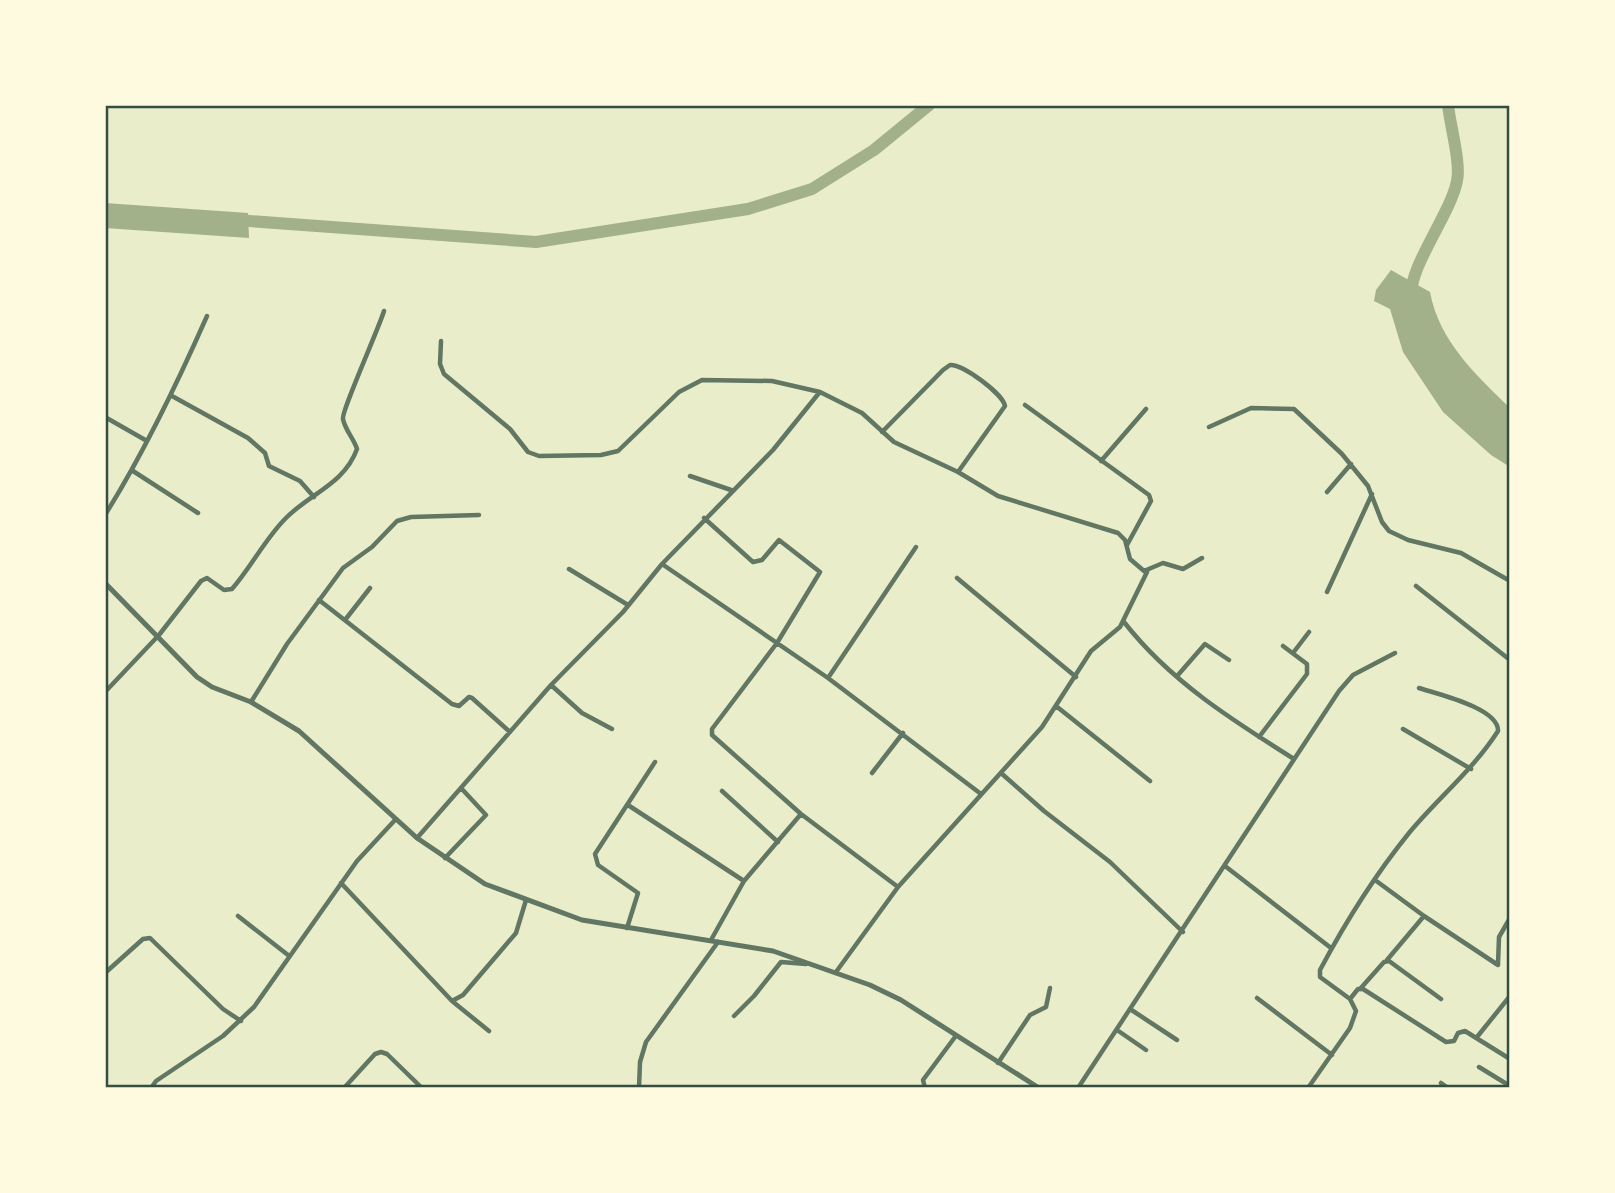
<svg xmlns="http://www.w3.org/2000/svg" width="1615" height="1193" font-family="'Golos Text',sans-serif">
	<style>
		.water { fill: #a3b18a }
		.lines { fill: none; stroke-linecap: round; stroke-linejoin: round }
		.river { stroke: #a3b18a; stroke-width: 12 }
		.minor { stroke: #617663; stroke-width: 4.5 }
		.tertiary { stroke: #617663; stroke-width: 5 }
		.neatline { fill: none; stroke: #344e41; stroke-width: 2.5 }
	</style>
	<rect width="100%" height="100%" fill="#e9edc9"/>
	<path class="water" d="M105,203L248,213L249,238L105,228Z
		M1391,270L1430,292C1439,341 1476,375 1510,408V467L1491,455L1443,412L1403,352L1390,309L1374,301L1376,290Z"/>
	<g class="lines">
		<path class="river" d="M235,220L536,242L748,209L812,189L874,150L929,105
			M1412,296C1407,270 1451,213 1457,181C1461,163 1450,125 1448,105"/>
		<path class="minor" d="M441,341L440,364L444,374L510,429L528,452L539,456L601,455L618,451L679,392L702,380L772,381L820,392L862,413L894,442L958,472L998,496L1118,533L1125,540L1130,559L1144,571L1163,563L1183,569L1202,558
			M172,396L248,438L265,453L269,466L300,481L314,497
			M1025,405L1149,495L1151,501L1127,545
			M105,417L147,441
			M1209,427L1251,408L1294,409L1342,454L1368,486L1382,522L1389,531L1408,540L1461,553L1510,581
			M882,432L943,370L950,365C963,364 1003,394 1005,406L958,472
			M1101,461L1146,409
			M133,471L198,513
			M690,476L731,490
			M1327,492L1351,464
			M105,515C145,451 177,384 207,316
			M704,518L753,562L762,560L779,540L820,572L777,643L712,729V735L801,814L898,887
			M662,564L828,678L981,794
			M569,569L628,605
			M957,578L1076,677
			M1416,586L1510,660
			M1327,592L1372,494
			M319,600L452,704L459,706L469,697L472,698L510,732
			M345,620L370,588
			M1124,622C1170,681 1232,720 1294,759
			M1293,653L1309,632
			M1178,675L1205,644L1229,660
			M828,678L916,547
			M551,685L582,713L612,729
			M105,692L159,635L201,581L207,578L224,590L232,589C251,567 264,541 284,520C308,494 344,485 357,449C354,439 345,430 343,419C341,412 379,328 384,311
			M251,702L287,644L343,568L372,547L397,521L411,517L479,515
			M1056,706L1150,781
			M1403,729L1471,769
			M1259,737L1307,674V664L1283,646
			M872,773L903,733
			M1001,773L1044,811L1110,862L1183,932
			M722,791L778,842
			M628,805L744,881
			M417,838L551,685L623,612L662,564L773,450L819,393
			M445,858L486,815L461,788
			M1225,866L1331,948
			M1375,880L1424,916L1498,965
			M341,883L452,1001L489,1031
			M238,916L288,955
			M627,928L638,893L598,865L595,854L655,762
			M711,940L744,881L801,814
			M1387,960L1424,916
			M1498,964L1499,937L1510,918
			M836,972L898,887L1042,727L1091,651L1120,627L1147,572
			M105,973L143,939L150,938L223,1009L241,1021
			M1360,989L1384,962L1389,961L1441,999
			M1257,998L1332,1055
			M1350,999L1358,989H1363L1446,1042L1454,1041L1458,1033L1465,1031L1510,1059
			M452,1001L463,995L516,933L526,900
			M1130,1009L1177,1040
			M734,1016L754,996L781,962L806,964
			M1117,1030L1146,1050
			M1477,1037L1510,996
			M998,1063L1030,1015L1046,1007L1050,988
			M1479,1067L1510,1086
			M1441,1083L1448,1088
			M151,1088L156,1081L223,1036L254,1007L357,861L395,820
			M344,1088L375,1054L381,1052L387,1054L422,1088
			M639,1088L640,1062L646,1042L718,942
			M925,1088L923,1080L955,1037
			M1078,1088L1339,691L1353,675L1395,653
			M1308,1088L1350,1028L1356,1011L1350,999L1320,977V970C1345,923 1375,875 1409,833C1438,798 1473,770 1498,731C1499,708 1437,694 1419,688"/>
		<path class="tertiary" d="M105,583L197,677L212,687L251,702L299,731L417,838L485,884L582,920L773,951L870,985L901,1000L1039,1088"/>
	</g>
	<rect width="1615" height="1193" fill="none" stroke="#fefae0" stroke-width="214"/>
	<rect x="107" y="107" width="1401" height="979" class="neatline"/>
</svg>
